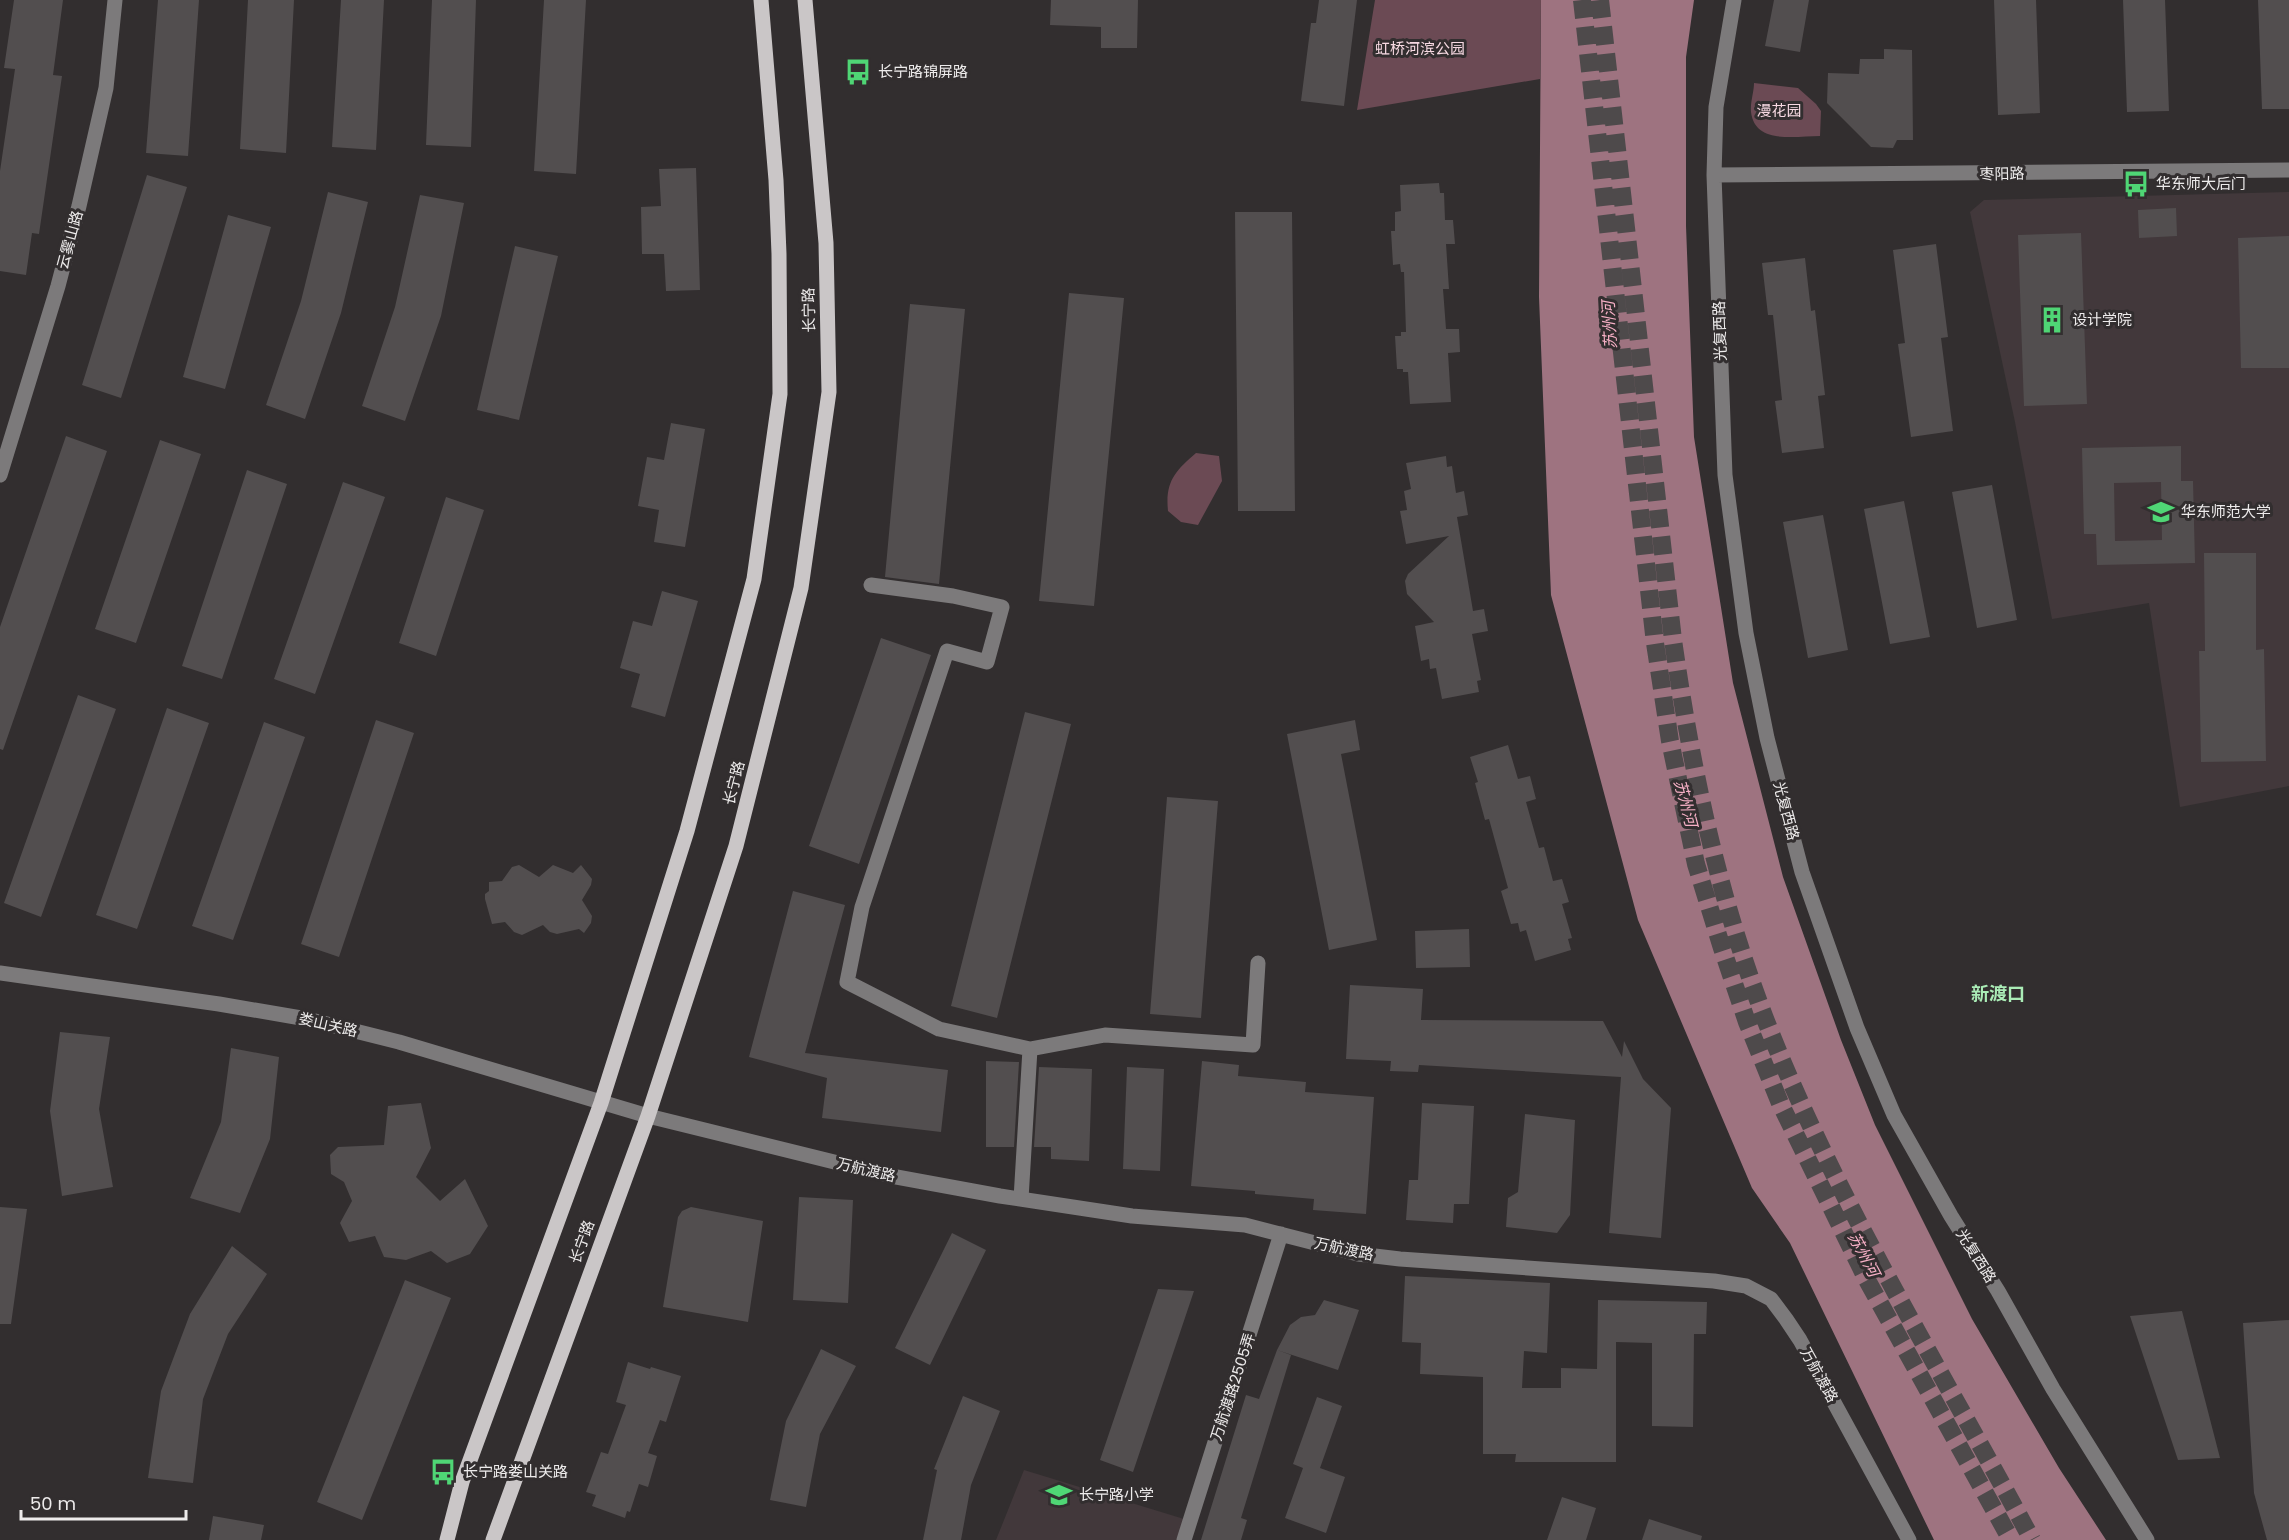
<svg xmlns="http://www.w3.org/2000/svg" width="2289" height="1540" font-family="Poppins,'Noto Sans SC',sans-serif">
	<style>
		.built { fill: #42383b }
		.green { fill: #6b4a54 }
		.water { fill: #9e7380 }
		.building { fill: #524e4f; fill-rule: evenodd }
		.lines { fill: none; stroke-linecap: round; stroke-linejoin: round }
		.highway-tunnel { stroke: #4e4a4b; stroke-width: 18; stroke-dasharray: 18 9; stroke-linecap: butt }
		.minor { stroke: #7c7a7b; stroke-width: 15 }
		.major { stroke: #cac6c7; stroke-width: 15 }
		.labels { text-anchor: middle; stroke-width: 6; stroke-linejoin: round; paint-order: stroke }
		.park-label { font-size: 15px; fill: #f7d9e2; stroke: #322e2f }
		.poi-label { font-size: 15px; fill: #edebeb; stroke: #322e2f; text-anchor: start }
		.street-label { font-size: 15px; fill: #edebeb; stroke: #322e2f }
		.water-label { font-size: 16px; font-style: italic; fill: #f7b0c6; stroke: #322e2f }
		.quarter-label { font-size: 18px; font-weight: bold; fill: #aaecb6; stroke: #322e2f }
	</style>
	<rect width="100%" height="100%" fill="#322e2f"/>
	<path class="built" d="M2289,192V786L2180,807L2149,603L2052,619L2015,422L1970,212L1984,200Z
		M1024,1470L1184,1519L1178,1540H996Z"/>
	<path class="green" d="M1375,0H1541L1540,79L1357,110Z
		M1754,83L1798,88L1816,104L1821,111L1820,136C1796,136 1755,145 1751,112C1750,103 1754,92 1754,83Z
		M1196,453L1219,456L1222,481L1198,525L1181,522L1168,511C1165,482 1175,471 1196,453Z"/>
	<path class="water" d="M1541,0H1694L1686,57V226L1694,437L1733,683L1783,877L1841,1040L1875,1125L1972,1319L2059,1468L2106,1540H1934L1790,1243L1752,1188L1638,920L1551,595L1539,297Z"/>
	<path class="building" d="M14,0H63L53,75L62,76L39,234L32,233L26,275L0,271V171L15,69L4,68Z
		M158,0H199L188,156L146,153Z
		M248,0H294L286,153L240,149Z
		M341,0H384L376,150L332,147Z
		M432,0H476L471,147L426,145Z
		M544,0H586L576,174L534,171Z
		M1051,0H1138L1137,48H1101V27L1050,25Z
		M1319,0H1357L1344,106L1301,101L1311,23H1316Z
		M1774,0H1809L1800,52L1765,46Z
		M1994,0H2036L2040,113L1998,115Z
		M2123,0H2165L2169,111L2127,112Z
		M2258,0H2289V109H2262Z
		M1884,49L1912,50L1913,140H1897L1893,148L1871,147L1827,103L1828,73L1859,74L1860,59H1884Z
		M696,168L700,290L666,291L664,254H642L641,207L661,206L659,169Z
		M147,175L187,187L121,398L82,385Z
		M1439,183L1440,193H1444L1445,220H1453L1455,244H1446L1449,289H1443L1446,329H1459L1460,352L1448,353L1451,402L1410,404L1408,372H1403V369H1397L1395,336H1401V332H1406L1404,272H1401L1400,264L1393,265L1391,231H1395V212L1401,211L1400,185Z
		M328,192L368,202L341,313L305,419L266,405L301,301Z
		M420,195L464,203L441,316L405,421L362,406L395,307Z
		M2176,208L2177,236L2139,238L2138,210Z
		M1235,212H1292L1295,511H1238Z
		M228,215L271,227L225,389L183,377Z
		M2081,233L2087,404L2024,406L2018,235Z
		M2289,236V368H2241L2238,238Z
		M1936,244L1948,337L1941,338L1953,431L1911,437L1898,344L1905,343L1893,250Z
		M515,246L558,256L519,420L477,410Z
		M1805,258L1811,311L1815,310L1825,395L1818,396L1824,448L1782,453L1775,401L1782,400L1773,315H1768L1762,263Z
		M1069,293L1124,298L1094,606L1039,601Z
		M910,304L965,309L939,584L885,577Z
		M671,423L705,429L685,547L654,542L659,510L638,506L647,457L664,460Z
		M66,436L107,451L3,750L0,749V627Z
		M160,440L201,454L136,643L95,629Z
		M2181,446V481H2193L2195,563L2097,565L2096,534H2084L2082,448ZM2161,482L2162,540L2115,541L2114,483Z
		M1446,456L1447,467L1452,466L1456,493L1464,491L1468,515L1457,517L1473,611L1484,609L1488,631L1472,634L1481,680L1477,681L1479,692L1442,699L1436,668L1430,669L1429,659L1421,661L1415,626L1434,622L1407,594L1405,581L1408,574L1449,536L1406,544L1400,511L1407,510L1404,491L1411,489L1406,463Z
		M247,470L287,484L222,679L182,666Z
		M343,482L385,497L315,694L274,679Z
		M1992,485L2017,620L1977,628L1952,492Z
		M446,497L484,510L436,656L399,643Z
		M1904,501L1930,637L1890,644L1864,509Z
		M1823,515L1848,650L1808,658L1783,522Z
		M2204,553H2256V650L2264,649L2266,761L2201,762L2199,651H2205Z
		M662,591L698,601L665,717L631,707L640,674L620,668L633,621L652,626Z
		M881,638L931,655L859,864L809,846Z
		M78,695L116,709L41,917L4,903Z
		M167,708L209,723L137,929L96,915Z
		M1025,712L1071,724L997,1018L951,1006Z
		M376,720L414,733L339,957L301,944Z
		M1355,720L1360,750L1341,754L1377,940L1329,950L1287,734Z
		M264,722L305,737L233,940L192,926Z
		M1508,745L1518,779L1530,776L1536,799L1526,802L1539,848L1544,847L1553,881L1562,879L1569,902L1562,904L1572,938L1568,939L1571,950L1535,961L1526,930L1520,932L1518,923L1511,924L1501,891L1508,888L1489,819L1485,820L1475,783L1478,782L1470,757Z
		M1167,797L1218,801L1201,1018L1150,1014Z
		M519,865L539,877L553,865L573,873L581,865L592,879L591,885L582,900L592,916L591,923L584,933L579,929L557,934L550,932L543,925L522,935L514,932L505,922L492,924L485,899V894L489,891V882L502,881L512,867Z
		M793,891L845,905L805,1053L948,1070L941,1132L822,1118L827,1078L749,1057Z
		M1469,929L1470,967L1416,968L1415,931Z
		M1350,985L1423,989L1421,1020L1603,1021L1622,1057L1624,1041L1643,1079L1671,1108L1661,1238L1609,1233L1621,1077L1419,1065L1418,1072L1390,1071L1391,1061L1346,1059Z
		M60,1032L110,1037L99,1109L113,1187L62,1196L50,1111Z
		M231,1048L279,1057L270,1139L240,1213L190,1198L221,1122Z
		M986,1061L1019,1062L1014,1147H986Z
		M1202,1061L1239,1065L1238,1076L1306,1082L1305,1092L1374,1097L1366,1214L1313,1210L1314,1199L1255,1194V1191L1191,1186Z
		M1039,1067L1092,1069L1089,1161L1051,1159V1147H1034Z
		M1127,1067L1164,1069L1160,1171L1123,1169Z
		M421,1103L431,1148L416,1177L440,1201L465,1179L488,1226L470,1254L447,1263L431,1251L406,1260L384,1257L375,1236L349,1242L340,1223L352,1201L344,1182L331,1174L330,1155L338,1147L384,1145L388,1106Z
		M1422,1103L1474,1106L1469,1204H1454L1453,1223L1406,1220L1409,1180H1418Z
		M1525,1114L1575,1120L1570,1215L1557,1233L1506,1227L1508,1198L1518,1192Z
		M799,1197L853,1200L848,1303L793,1300Z
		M0,1207L27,1209L11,1324H0Z
		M691,1207L763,1221L748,1322L663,1307L678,1217L682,1211Z
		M952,1233L986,1250L930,1365L895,1348Z
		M232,1246L267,1274L228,1334L203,1399L193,1483L148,1478L161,1391L190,1314Z
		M1405,1276L1550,1283L1547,1353L1524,1351L1522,1388H1561V1368L1597,1369L1598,1300L1707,1302L1706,1334H1694L1693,1427L1652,1426V1343L1616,1342V1462H1515L1516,1454H1483V1377L1420,1374L1421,1343L1402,1342Z
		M405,1280L451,1298L362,1520L317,1502Z
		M1158,1289L1194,1291L1133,1472L1100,1460Z
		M1324,1300L1359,1310L1338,1370L1277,1350L1290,1325L1301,1317L1315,1315Z
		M2182,1311L2220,1458L2178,1460L2130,1316Z
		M2289,1320V1540H2267L2254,1493L2243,1323Z
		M821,1349L856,1366L820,1434L806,1507L770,1500L786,1421Z
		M1277,1350L1291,1355L1241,1518L1247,1520L1241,1540H1201L1246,1395L1259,1399Z
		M628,1362L650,1369L651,1367L681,1376L666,1422L660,1420L648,1453L657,1456L648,1487L639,1484L630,1512L627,1511L625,1518L592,1506L596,1495L586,1492L601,1452L608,1454L626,1405L616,1402Z
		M963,1396L1000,1411L971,1485L961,1540H923L937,1470L934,1469Z
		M1317,1397L1342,1406L1320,1468L1345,1477L1326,1533L1285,1518L1303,1468L1293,1464Z
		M1562,1497L1596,1508L1586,1540H1547Z
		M213,1516L264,1525L261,1540H209Z
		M1649,1519L1702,1536L1701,1540H1642Z"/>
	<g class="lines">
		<path class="highway-tunnel" d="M1582,0L1655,643L1670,741L1696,864L1722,948L1747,1022L1780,1103L1867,1280L2011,1540
			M1600,0L1673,640C1692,771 1717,892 1764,1016C1835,1200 1940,1367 2032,1540"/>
		<path class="minor" d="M1734,0L1716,107L1714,175L1725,475L1746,633L1767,738L1802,872L1857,1028L1894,1115L1951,1216L1998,1291L2053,1389L2147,1540
			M1714,175L2289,170
			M0,475L58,286L79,206L106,88L115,0
			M871,585L953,596L1002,607L987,662L947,651L862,907L847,982L939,1029L1030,1049L1105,1035L1253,1045L1258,963
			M0,973L219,1004L307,1019L399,1042L648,1116L891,1176L1000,1196L1132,1216L1245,1225L1358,1254L1400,1259L1714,1281L1746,1286L1771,1299L1786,1319L1800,1340L1909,1540
			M1021,1199L1030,1049
			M1184,1540L1281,1234"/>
		<path class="major" d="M447,1540L462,1482L601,1103L687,831L754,579L780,394L779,254L776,180L761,0
			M493,1540L648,1116L736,846L801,588L829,392L826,243L805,0"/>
	</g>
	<defs>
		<g id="bus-bare" transform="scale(2.07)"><path d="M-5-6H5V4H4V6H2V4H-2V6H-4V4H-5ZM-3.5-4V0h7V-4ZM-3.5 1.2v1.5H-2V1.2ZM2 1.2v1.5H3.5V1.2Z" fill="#4fd675" stroke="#322e2f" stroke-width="2.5" paint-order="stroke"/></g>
		<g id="building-bare" transform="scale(2.07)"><path d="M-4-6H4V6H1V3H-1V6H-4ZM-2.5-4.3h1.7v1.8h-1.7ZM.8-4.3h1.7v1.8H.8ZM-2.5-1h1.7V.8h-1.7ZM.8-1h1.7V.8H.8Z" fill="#4fd675" stroke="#322e2f" stroke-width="2.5" paint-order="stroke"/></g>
		<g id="university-bare" transform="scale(2.07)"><path d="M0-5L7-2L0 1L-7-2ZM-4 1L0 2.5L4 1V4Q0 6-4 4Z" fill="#4fd675" stroke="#322e2f" stroke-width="2.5" paint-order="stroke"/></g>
		<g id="school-bare" transform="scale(2.07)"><path d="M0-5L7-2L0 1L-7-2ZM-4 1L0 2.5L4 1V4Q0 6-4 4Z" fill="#4fd675" stroke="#322e2f" stroke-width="2.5" paint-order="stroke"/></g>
	</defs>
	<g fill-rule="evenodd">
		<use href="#bus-bare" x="858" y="72"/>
		<use href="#bus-bare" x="2136" y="184"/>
		<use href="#building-bare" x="2052" y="320"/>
		<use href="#university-bare" x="2161" y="512"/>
		<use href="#bus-bare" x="443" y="1472"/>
		<use href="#school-bare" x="1059" y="1495"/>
	</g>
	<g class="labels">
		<g class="park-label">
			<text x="1420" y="54">虹桥河滨公园</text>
			<text x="1779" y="116">漫花园</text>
		</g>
		<g class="poi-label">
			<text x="878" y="77">长宁路锦屏路</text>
			<text x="2156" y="189">华东师大后门</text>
			<text x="2072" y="325">设计学院</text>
			<text x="2181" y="517">华东师范大学</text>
			<text x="463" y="1477">长宁路娄山关路</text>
			<text x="1079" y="1500">长宁路小学</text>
		</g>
		<g class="street-label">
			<text transform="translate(2002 174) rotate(-1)" y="5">枣阳路</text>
			<text transform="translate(70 240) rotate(-75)" y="5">云雾山路</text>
			<text transform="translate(809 310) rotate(-91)" y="5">长宁路</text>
			<text transform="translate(1720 331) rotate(-92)" y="5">光复西路</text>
			<text transform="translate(734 783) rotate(-76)" y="5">长宁路</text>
			<text transform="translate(1786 811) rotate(75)" y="5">光复西路</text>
			<text transform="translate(328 1025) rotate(13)" y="5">娄山关路</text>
			<text transform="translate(866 1170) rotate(13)" y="5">万航渡路</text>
			<text transform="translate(582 1242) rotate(-70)" y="5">长宁路</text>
			<text transform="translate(1344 1249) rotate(12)" y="5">万航渡路</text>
			<text transform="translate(1976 1256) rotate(58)" y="5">光复西路</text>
			<text transform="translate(1819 1375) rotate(61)" y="5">万航渡路</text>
			<text transform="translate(1233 1387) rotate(-72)" y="5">万航渡路2505弄</text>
		</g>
		<g class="water-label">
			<text transform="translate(1609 325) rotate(-93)" y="6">苏州河</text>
			<text transform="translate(1686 803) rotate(75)" y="6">苏州河</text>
			<text transform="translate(1864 1254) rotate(62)" y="6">苏州河</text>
		</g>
		<g class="quarter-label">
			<text x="1998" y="1000">新渡口</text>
		</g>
	</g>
	<path d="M21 1510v9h165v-9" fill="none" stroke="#edebeb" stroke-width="3"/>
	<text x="30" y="1510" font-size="18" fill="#edebeb" stroke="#322e2f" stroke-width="4.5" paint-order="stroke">50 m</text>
</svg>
